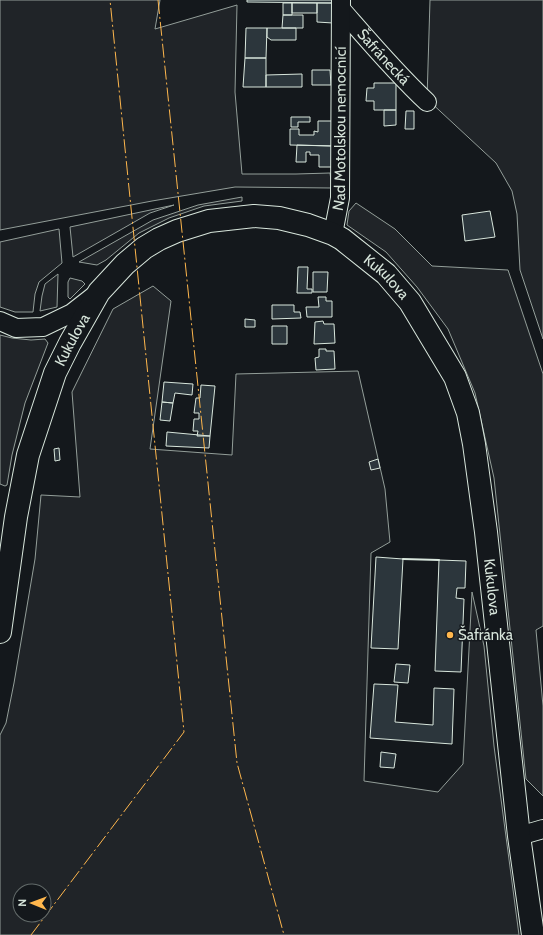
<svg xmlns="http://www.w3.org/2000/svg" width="543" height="935" font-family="Cabin,sans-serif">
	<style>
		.green { fill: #202428; stroke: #939e99; fill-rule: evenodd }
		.building { fill: #2c363c; stroke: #d8e6dc }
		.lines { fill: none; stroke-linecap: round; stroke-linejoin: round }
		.minor-casing { stroke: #d8e6dc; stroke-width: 20 }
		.major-casing { stroke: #d8e6dc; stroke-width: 24 }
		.minor { stroke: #14181c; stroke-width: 18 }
		.major { stroke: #14181c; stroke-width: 22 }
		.wall { stroke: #d8e6dc; stroke-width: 2 }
		.power { stroke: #ffb74d; stroke-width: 1; stroke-dasharray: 14 3 2 3; stroke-linecap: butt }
		.poi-dot { fill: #ffb74d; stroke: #14181c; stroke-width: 1.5 }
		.labels { text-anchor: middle; stroke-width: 3; stroke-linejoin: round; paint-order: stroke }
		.street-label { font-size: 15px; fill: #d8e6dc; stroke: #14181c }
		.poi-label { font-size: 15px; fill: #d8e6dc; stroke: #14181c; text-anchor: start }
	</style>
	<rect width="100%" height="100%" fill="#14181c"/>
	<path class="green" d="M0,0H160L155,29L237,5L235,92L242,174H296L330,173L332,188L235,187L152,201L0,230Z
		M430,0H543V339L520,270L517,214L512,191L496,163L427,99Z
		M242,197V201L204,206L169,218L139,233L106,260L97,265L79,262L153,220L198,205Z
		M356,203L395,229L432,266L508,270L543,374V626L536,630L543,706V796L526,779L494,478L475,393L448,329L417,287L386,252L347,225L349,211Z
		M174,205L150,213L73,257L70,227Z
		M59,229L62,263L39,282L35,294L33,312H15L0,307V242Z
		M58,274L57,307L40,311L42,296L45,284Z
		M70,278L82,281L85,284L70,299L68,297V282Z
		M153,286L171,301L150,449L232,455L236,374L358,371L385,489L390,542L371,553L364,781L438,792L463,764L472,592L484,646L494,746L519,935H0V735L6,723L14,683L35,559L41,495L80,497L72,392L113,309ZM20,891H44V915H20Z
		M0,335L12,338L31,340L45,339L48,343L25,403L12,455L7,485L5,486L0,484Z"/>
	<path class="building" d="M247,0H334V3L247,2Z
		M283,3H292V15H283Z
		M292,3H317V13H292Z
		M317,3H334L333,23L317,22Z
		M283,15H303V28H282Z
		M246,28H267L266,58H245Z
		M267,28H296V40H271L267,37Z
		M245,58H266V87H243Z
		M312,70H330L331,85H312Z
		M302,74V87H266V75Z
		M374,83H396V110H374V101H366L367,88H374Z
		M384,110H396V125L384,126Z
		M406,111H414V129H405Z
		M291,117H310V122H298V127H291Z
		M318,121H333V146L290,145V129H299V135H314V131L318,132Z
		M297,145L333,146V167H319V155H310V152H306V162H296Z
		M490,211L495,237L465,241L462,215Z
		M298,267H308L307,289H312V293H297Z
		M313,272H328L327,292H313Z
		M318,297H326V301H332V317H307L306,307H319Z
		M272,305H294V312H300L301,318L272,319Z
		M245,319L255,320V327H245Z
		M323,321L324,324H334L335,343L314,344L315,322Z
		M272,326H287V344H272Z
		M319,349H326V351H334L335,369L316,370L315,358L319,357Z
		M164,382L193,384L192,395L175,393L173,403L162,402Z
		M201,385L215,386L210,436H197L198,431H193L194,419H199V413H194L196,398H200Z
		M162,402L173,403L170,421L160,420Z
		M167,432L210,436L209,448L166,446Z
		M59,448L60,460L55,461L54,449Z
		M378,459L380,468L371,470L369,462Z
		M376,557L403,559L398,649L371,648Z
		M439,560L466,561L465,588H457L456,598L464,599L461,672L435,671Z
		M396,664L410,665L408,683L394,682Z
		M374,684L398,685L395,722L433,725L434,688L454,689L452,744L370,738Z
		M381,752L396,754L394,768L380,767Z"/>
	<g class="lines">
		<g class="minor-casing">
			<g id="minor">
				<path id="s1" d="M341,9C369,41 396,73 427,102"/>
				<path id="s2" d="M333,234L340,198L341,0"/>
				<path d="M0,321L16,328L43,327L72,313L95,295"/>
				<path d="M519,836L543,829"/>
			</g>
		</g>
		<g class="major-casing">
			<g id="major">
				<path id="s3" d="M0,632L16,517L28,455L55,373L70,343L99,292L125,264L144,248L159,239L177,231L209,221L254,216L279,218L308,225L333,234L342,239L386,274L410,302L455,377L468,413L474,444L486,532L519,836L533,935"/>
			</g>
		</g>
		<use href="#minor" class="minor"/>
		<use href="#major" class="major"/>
		<path class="wall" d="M403,559L439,560"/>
		<path class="power" d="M158,0L237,763L284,935
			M31,935L184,732L110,0"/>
	</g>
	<circle class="poi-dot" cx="450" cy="635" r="4"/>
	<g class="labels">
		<g class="street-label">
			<text dy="5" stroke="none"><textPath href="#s1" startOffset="64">Šafránecká</textPath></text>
			<text dy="5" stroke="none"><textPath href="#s2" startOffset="106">Nad Motolskou nemocnicí</textPath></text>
			<text dy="5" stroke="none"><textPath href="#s3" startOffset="687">Kukulova</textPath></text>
			<text dy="5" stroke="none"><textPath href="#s3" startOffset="303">Kukulova</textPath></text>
			<text dy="5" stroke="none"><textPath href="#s3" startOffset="1023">Kukulova</textPath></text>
		</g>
		<g class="poi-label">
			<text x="458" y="640">Šafránka</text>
		</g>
	</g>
	<g transform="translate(32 903) rotate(271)"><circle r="19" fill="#14181c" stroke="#626a69"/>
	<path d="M0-3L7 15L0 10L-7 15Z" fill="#ffb74d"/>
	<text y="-6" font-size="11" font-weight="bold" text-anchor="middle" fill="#d8e6dc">N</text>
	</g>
</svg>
